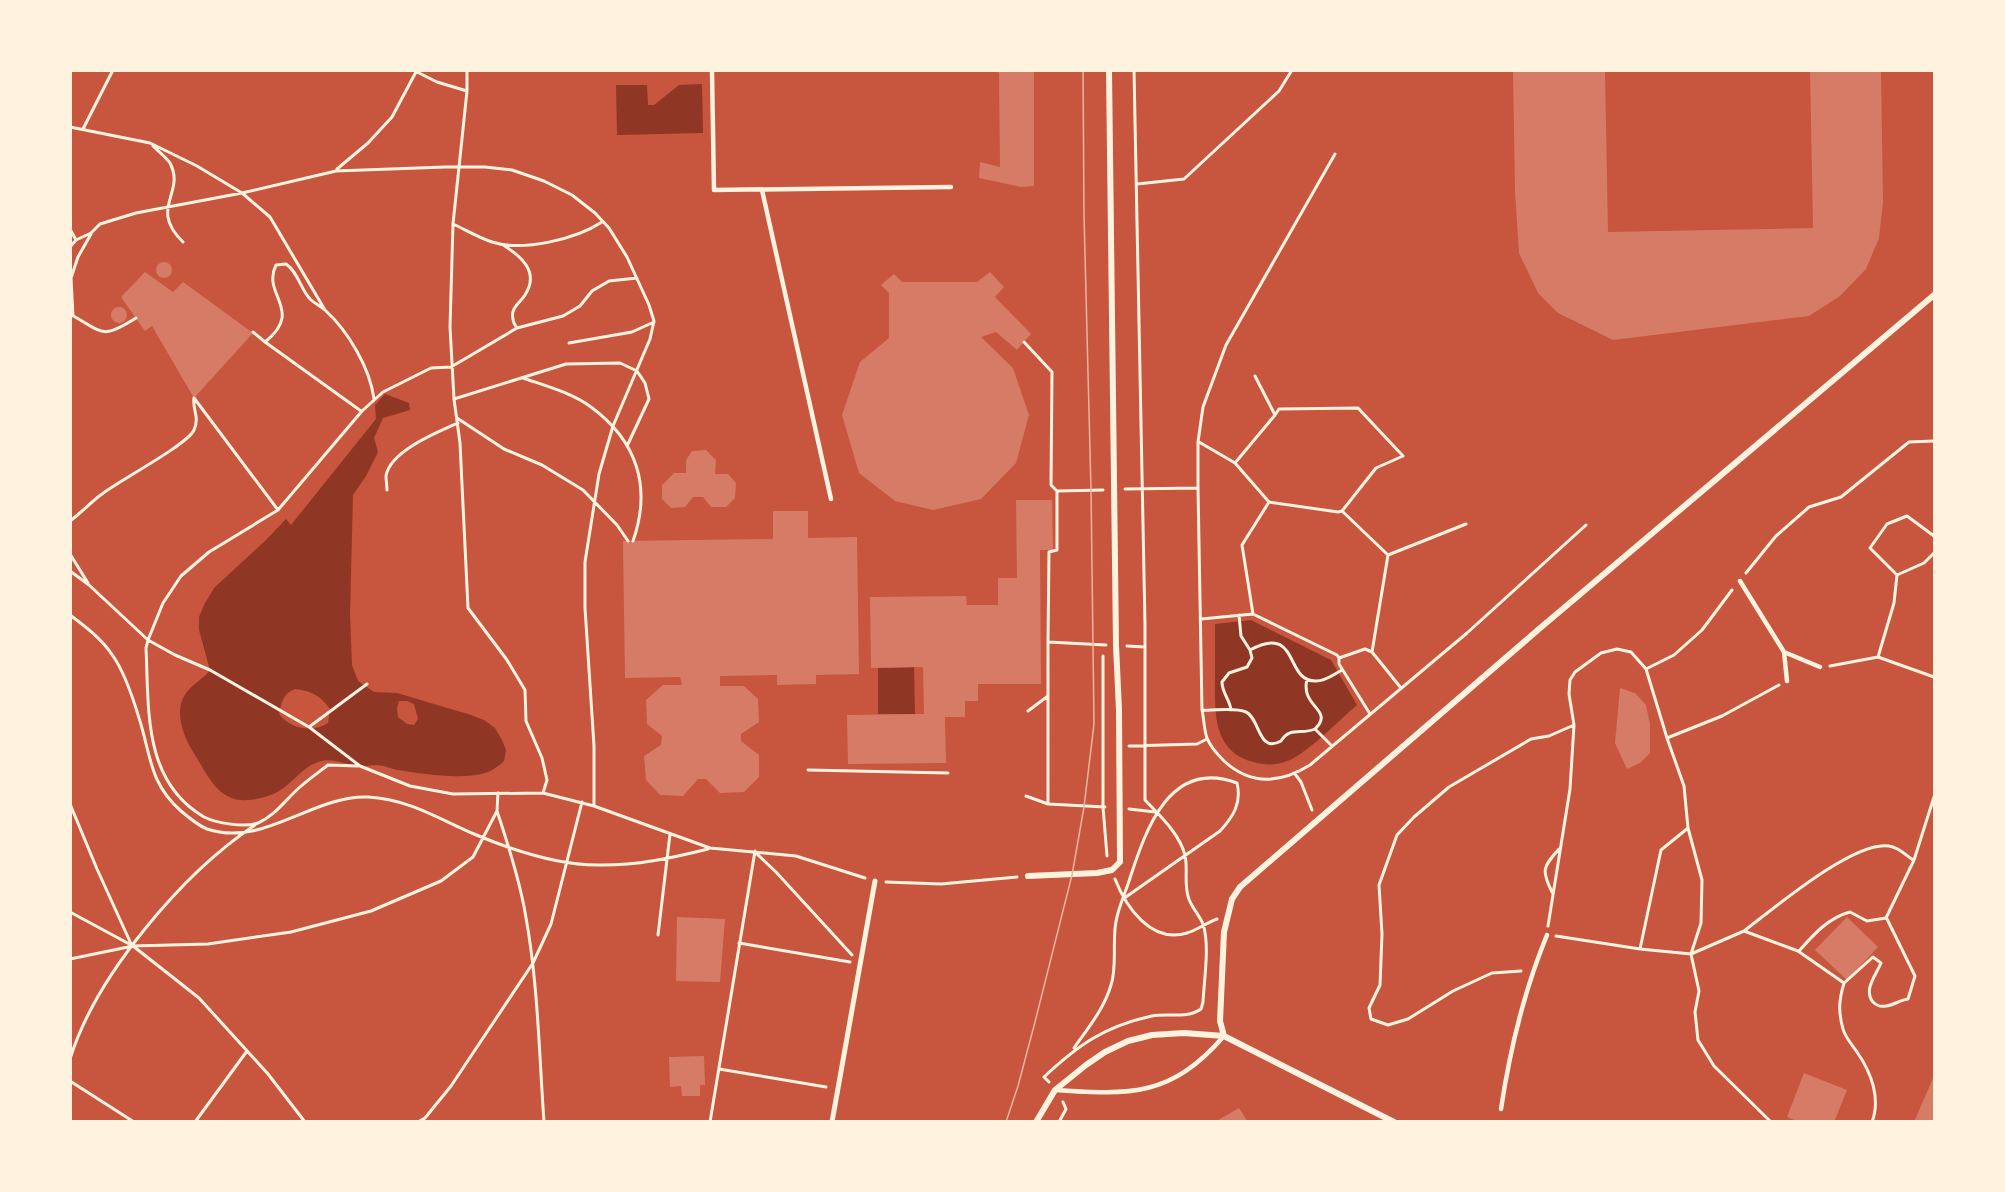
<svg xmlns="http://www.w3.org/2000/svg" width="2005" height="1192" font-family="Helvetica,sans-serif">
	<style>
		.water { fill: #8f3625; fill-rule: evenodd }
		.building { fill: #d67c66 }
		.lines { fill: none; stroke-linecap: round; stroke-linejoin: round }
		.path { stroke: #fff3e0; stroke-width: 3 }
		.service { stroke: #fff3e0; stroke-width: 4.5 }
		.pedestrian { stroke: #fff3e0; stroke-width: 5 }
		.minor { stroke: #fff3e0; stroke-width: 6 }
		.tram { stroke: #e9b49f; stroke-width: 1.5 }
	</style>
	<rect width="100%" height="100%" fill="#c8553d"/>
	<path class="water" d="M702,84L703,133L617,135L616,85H647L648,105H654L679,85Z
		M385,394L409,403L410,410L383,418L374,438L378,452L366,476L353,495L350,614L352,665L358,681L374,692L397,693L471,715L484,720L495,728L502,740L506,750L504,761C499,766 492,771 485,773C461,780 423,774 398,770C391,769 384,765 376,765C370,765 364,767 358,766C344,764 332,757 318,762C303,767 294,781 282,789C274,795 265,797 256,799C221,806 211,781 195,755C184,738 172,710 187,692C194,683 203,679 210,670L199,630V617L204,605L214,588L266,540L286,519L291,525L376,419L375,405ZM295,689C311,691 320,695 330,709L328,723C313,733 290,729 279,714C282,701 283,694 295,689ZM399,701H407L414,704L418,719L414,725L407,724L398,717L397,708Z
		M1251,620L1331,660L1357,705C1338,721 1312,749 1290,760C1278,765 1266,766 1254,762C1213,752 1215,714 1215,680C1215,661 1215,643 1215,624Z
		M914,667L915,714H878V668Z"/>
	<path class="building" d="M994,70H1034V186L1021,187L979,178L980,162L1000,167L999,73Z
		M1513,70H1605L1608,232L1813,228L1810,70H1881L1883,202L1879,238L1866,269L1840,296L1809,316L1613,340L1558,313L1538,293L1519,253L1515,191Z
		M156 270a8 8 0 1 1 16 0a8 8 0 1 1-16 0Z
		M145,272L173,292L183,282L253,333L194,398L152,326L145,331L121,297Z
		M990,272L1004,287L995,297L1031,334L1017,350L996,332L981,337L1013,368L1029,415L1016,463L981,499L933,510L895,501L859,473L842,415L860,362L889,338V293L881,285L894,274L902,282H977Z
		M111 315a8 8 0 1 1 16 0a8 8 0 1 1-16 0Z
		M706,450L716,460L715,474H728L736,483L735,498L726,507H711L703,497H693L685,507L671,508L662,499V485L674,473H686V460L692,451Z
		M1016,500H1052L1053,550H1040L1041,684H978V701H965V717H945L946,763L848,764L847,715L924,714L923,667L871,668L870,597L966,596L967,605H998V578H1017Z
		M773,511H808V538L857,537L859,674L816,675V684L777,685V675L720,676V686H744L758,699L759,722L741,734V741L759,755V777L744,792L720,793L706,779H698L683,796L660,795L646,780L644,756L661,745L662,736L647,724L646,700L663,685H682L680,677L625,678L623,541L773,539Z
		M1620,688L1635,693L1646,705L1650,724V753L1640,763L1627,769L1615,743Z
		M677,917L725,919L720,982L676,981Z
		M1847,917L1878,947L1847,980L1815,950Z
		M704,1056L705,1085H700V1096H682L681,1086L670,1087L669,1057Z
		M1804,1073L1847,1090L1834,1122H1799L1787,1117Z
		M1934,1076V1122H1914Z
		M1239,1108L1248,1122H1215Z"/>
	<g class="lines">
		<path class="path" d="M467,70V91L453,224L450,327L454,399L460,443L468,608L507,660L525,690L526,721L542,758L547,780L543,793
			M417,72L437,82L467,91
			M70,127L150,143L197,166L242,193L270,217L325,310
			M83,129L113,70
			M153,146C158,151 166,157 170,163C186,193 148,208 183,242
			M1335,154L1226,345L1203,407L1198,442V488L1202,710C1204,719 1204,730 1207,738C1210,746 1218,755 1224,761C1251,786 1281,783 1310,765L1467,633L1586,525
			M337,169L368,143L392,117L417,70
			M1137,184L1184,179L1279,91L1292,70
			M453,224C466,230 479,238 492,242C523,252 576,239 602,222
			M70,229L76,240
			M503,245C521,256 540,272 525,295C520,303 510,308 513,319C513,323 515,325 517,328
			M70,247L76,240L91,233L100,224L136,213L242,193L336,171L445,167H485L512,170L544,181L572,195L595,213L609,228L627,257L649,305L654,321L650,339L613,426L599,474L585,562V608L594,746V806
			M70,314C104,333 101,340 136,318
			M73,316L71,278L78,257L91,234
			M253,332L265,342C305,310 261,295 276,265L286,264C298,272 300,288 310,299C314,303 320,306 325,310C348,331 370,368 374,399
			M265,342L361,411
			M1024,342L1052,372L1051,485L1057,491V550L1049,552L1048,642V804
			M569,343L632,332L654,322
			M523,378C546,386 572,393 591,407C637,441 652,487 633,541
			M194,398L278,510
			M454,399L566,364L620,363L637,371L645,383L649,399L628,444
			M1275,415L1279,409L1358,408L1403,456L1376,468L1342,511
			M457,418L504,449L542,465L583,490L617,525L628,541
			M1199,442L1235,463L1269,502L1242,545L1253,614
			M1235,463L1275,415L1255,376
			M1125,489L1198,488
			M387,490C387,486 386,480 386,476C390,451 438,432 458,423
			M1057,491L1103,490
			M1269,502L1338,512L1342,511L1388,555L1372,652
			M70,521C82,512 91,502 102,494C120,480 187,445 194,430C200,417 192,409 194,398
			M70,554L88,583
			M1388,555L1466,524
			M70,571L89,585L148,640L175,655L210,670L309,727L360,766L410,786L453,794L543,793L594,806L710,848L796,856L865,878
			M1746,573L1776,536L1809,507L1841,497L1909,442L1934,441
			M1897,575L1870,548L1887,524L1907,516L1934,536
			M70,615C86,627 102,639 113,656C125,673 133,698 139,718C151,755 149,783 181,811C188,817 199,826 207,829C264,848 312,795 368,797C408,799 439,819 474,834C512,850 556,865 597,865C635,866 672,858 708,849
			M1201,619L1253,614L1337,655L1339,658V664L1370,714
			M1048,642L1106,645
			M1127,646L1145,647
			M1250,650C1300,623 1284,682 1316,681C1326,681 1334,674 1342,670
			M1103,656V807L1107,856
			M1878,657L1894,603L1897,575L1924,563L1934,553
			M1339,658L1365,649L1372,652L1401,688
			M1830,666L1878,657L1934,677
			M1646,669L1667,738
			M1307,679C1300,708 1335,709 1315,729
			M1202,710C1215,711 1234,707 1246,712C1260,718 1258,754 1281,741C1290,726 1302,735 1315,729L1332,746
			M1231,710C1230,700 1222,693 1222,682L1229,673L1247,667L1252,658L1250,650L1241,636L1239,615
			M1028,711L1048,696
			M309,727L367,684
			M1129,746L1197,744L1207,739
			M358,766L328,765C319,772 309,779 300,787C286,799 275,816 258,823C245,828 216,823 204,817C143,781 149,711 146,648L148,640L163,603L181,576L209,552L278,510L362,411L383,392L431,368L451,367L517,328L563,316L580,306L592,291L609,281L637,278
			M808,770L948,773
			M1295,774L1301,782L1312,810
			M1026,796L1048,804L1105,807
			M70,804L97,869L132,946
			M1129,809L1155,812
			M497,811C508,844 519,878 525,912C538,981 539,1052 544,1122
			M1688,828L1684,786L1667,738L1722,716L1779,685
			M756,853L776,872L852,955
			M1115,879C1126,907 1151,944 1187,933C1197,930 1206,923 1217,919
			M886,882L941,884L1017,877
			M1552,892C1541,870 1543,867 1559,849
			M70,912L133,946L199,998L268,1074L305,1122
			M1548,926L1570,789L1574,725L1569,694L1570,680L1575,672L1601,653L1617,649L1631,652L1646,669L1674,655L1702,630L1732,590
			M1744,931C1773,909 1854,840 1889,846C1898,847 1906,855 1913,860
			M658,935L670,834
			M1556,936L1640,949L1691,954L1699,991L1695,1012L1698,1040L1714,1066L1771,1122
			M739,943L850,962
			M1640,949L1661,850L1688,828L1702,880L1701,923L1691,954
			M1799,951C1814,934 1828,918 1850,912L1867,921L1886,918L1914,860L1934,797
			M1691,954L1744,931L1798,951L1844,983C1839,1000 1838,1011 1843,1029C1845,1037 1852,1045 1857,1052C1871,1072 1881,1098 1872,1122
			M70,959L133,946L208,944L291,932L371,911L441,881L473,857L497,811L498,793
			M1521,971L1492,973L1453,991L1408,1019L1388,1025L1371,1019L1369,1008L1380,985L1382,934L1379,885L1397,835L1414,817L1449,787L1531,739L1549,736L1574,725
			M1844,983L1873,957L1881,963C1876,975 1863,990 1873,1002C1876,1005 1881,1007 1886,1006C1894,1005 1900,1000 1908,999L1915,976L1887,919
			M1074,1048C1088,1028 1104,1009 1111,985C1118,964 1111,938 1117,917C1120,904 1126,891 1130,878C1146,829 1170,758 1237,783C1242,803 1233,817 1220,831L1123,899
			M70,1059C96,975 183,873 255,825
			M719,1069L826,1087
			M70,1081L134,1122
			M1049,1082L1044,1077C1078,1045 1105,1026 1152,1016C1168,1013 1187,1019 1201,1009L1203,1002C1204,980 1210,945 1203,924C1199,914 1190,906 1188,896C1184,882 1188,868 1185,855C1179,833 1160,816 1145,800V625L1134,70
			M195,1122L247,1051
			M418,1122L425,1118L451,1086L533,963L551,924L582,802
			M710,1122L755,851
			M1059,1122L1066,1109L1063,1102"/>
		<path class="service" d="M712,70L714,190L951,187
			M762,190L831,499
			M1740,581L1784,652L1787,681
			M1784,652L1820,667
			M1055,1090C1131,1095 1171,1097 1224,1036
			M1501,1109C1510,1049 1524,991 1547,935"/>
		<path class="pedestrian" d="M832,1122L875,881"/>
		<path class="minor" d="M1028,876L1097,873L1112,870L1120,862L1119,710L1116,645L1109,70
			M1224,1036L1220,1021L1224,932L1232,899L1240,887L1539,629L1934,295
			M1036,1122L1055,1090L1086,1065L1105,1052L1128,1041L1152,1035L1184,1033L1224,1036L1394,1122"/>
		<path class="tram" d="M1006,1122L1018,1086L1035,1022L1072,875L1084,807L1094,724L1091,490L1084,215L1083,70"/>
	</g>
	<rect width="2005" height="1192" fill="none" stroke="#fff3e0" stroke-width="144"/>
</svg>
